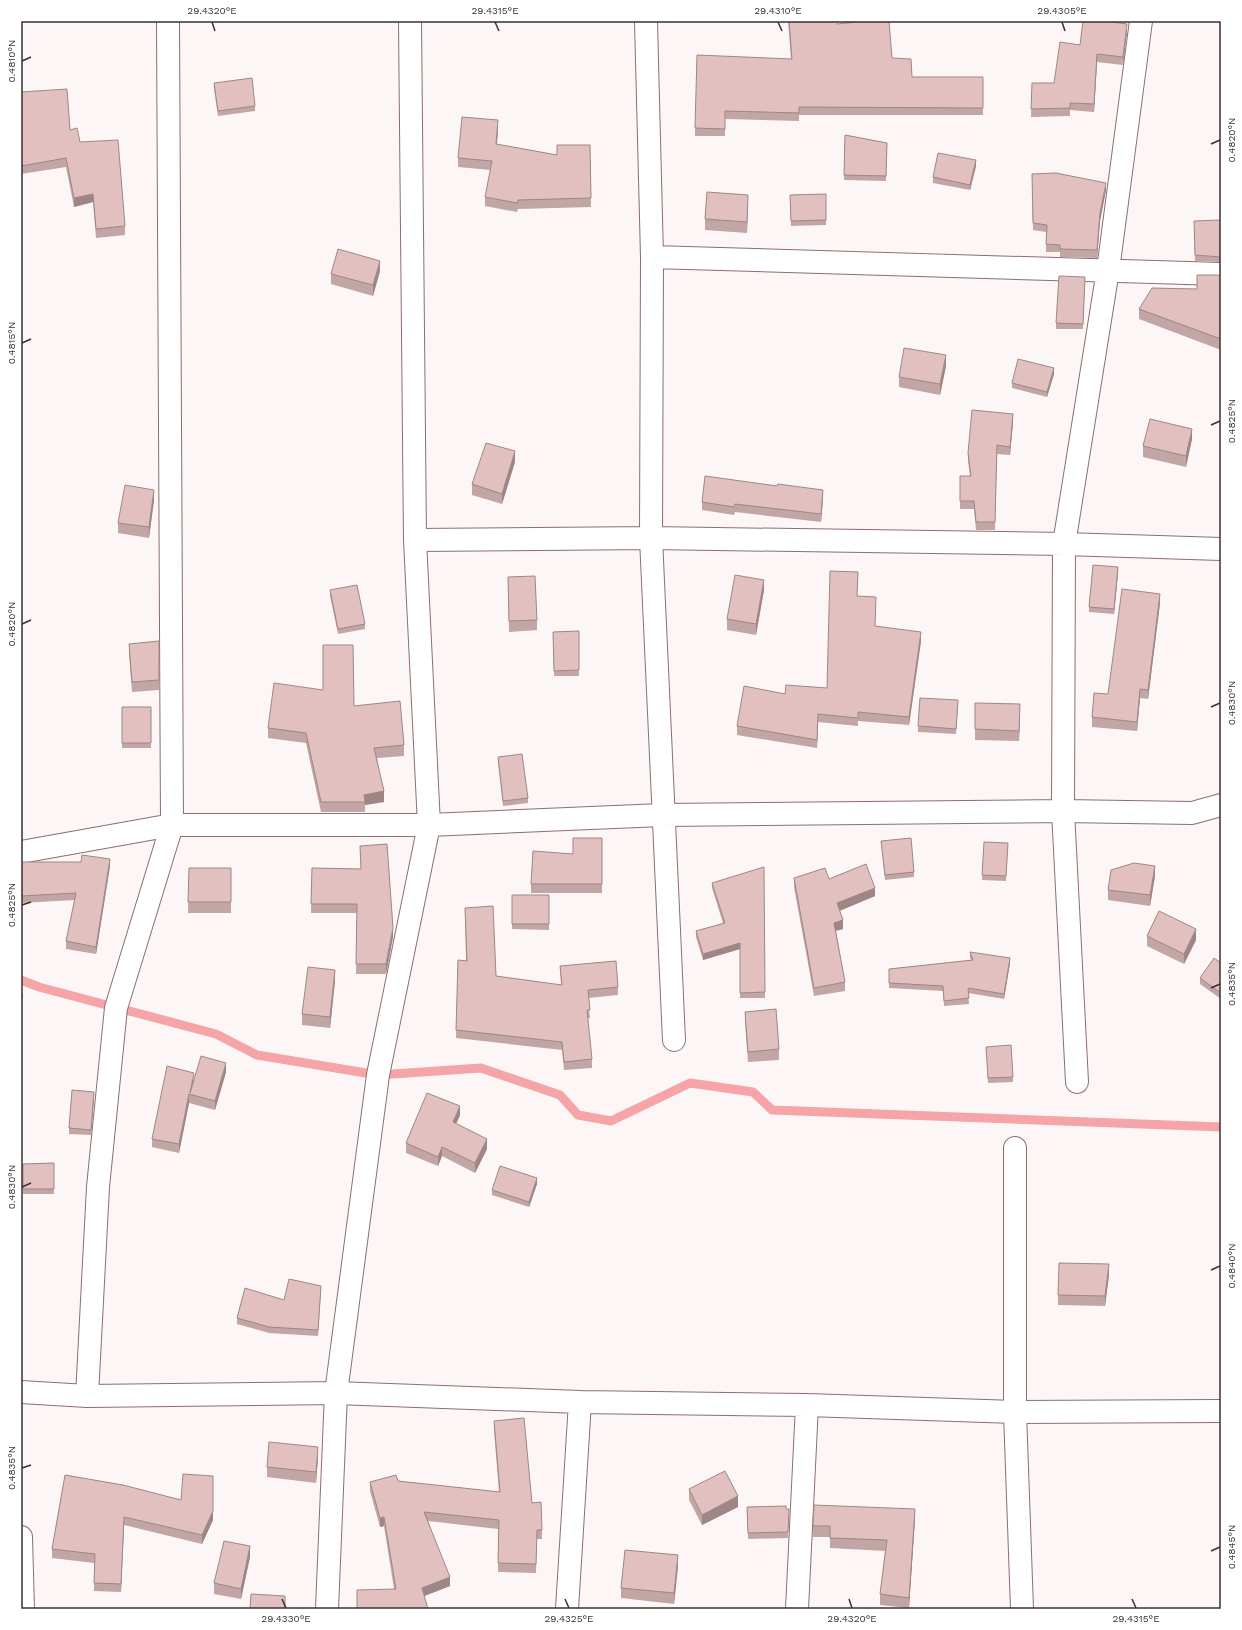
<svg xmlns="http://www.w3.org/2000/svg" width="1242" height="1630" font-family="'Work Sans',sans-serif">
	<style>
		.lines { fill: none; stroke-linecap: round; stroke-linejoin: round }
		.stream { stroke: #f5a4a7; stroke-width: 9 }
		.minor-casing { stroke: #8c6e6e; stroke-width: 24 }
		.minor { stroke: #fff; stroke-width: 22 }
		.wall { fill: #c2a5a5 }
		.shaded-wall { fill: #9e8686 }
		.building { fill: #e2c0c0; stroke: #9e8686 }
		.ticks { fill: none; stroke: #3c2f2f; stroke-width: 1.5 }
		.neatline { fill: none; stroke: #3c2f2f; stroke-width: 1.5 }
		.ticks-label { font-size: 10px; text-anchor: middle; fill: #3c2f2f }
	</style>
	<rect width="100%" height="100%" fill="#fdf6f6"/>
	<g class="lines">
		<path class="stream" d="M21,980L39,987L216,1034L257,1055L378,1075L481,1068L560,1095L578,1115L611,1121L690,1083L753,1092L772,1110L1221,1127"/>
		<g class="minor-casing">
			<path id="minor" d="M646,21L652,257L651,538L674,1040
				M652,257L1221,274
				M415,540L651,538L1064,544L1221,549
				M21,852L172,825H429L662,815L1063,811L1192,813L1221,805
				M1077,1082L1063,811L1064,544L1108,270L1141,21
				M1015,1148V1412L1022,1609
				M21,1392L87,1396L336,1393L580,1402L807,1405L1015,1412L1221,1411
				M87,1396L98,1187L116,1008L172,825L168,21
				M21,1537L23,1609
				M327,1609L336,1393L378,1075L429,825L415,540L410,21
				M567,1609L580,1402
				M797,1609L807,1405"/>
		</g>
		<use href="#minor" class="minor"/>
	</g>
	<path class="wall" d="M788,21L837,24L892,58L912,77H983V115H799V121L725,119V136H695V128L791,59Z
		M1127,31L1123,65L1097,62L1094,112L1070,110V116L1031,117L1032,83H1054L1080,45Z
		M214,83L255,106V111L218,116L214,89Z
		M21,92L70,130L80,142L125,226V235L96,238L93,202L74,207L66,167L21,174Z
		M498,129L497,144L557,155L590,145L591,207L518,209L517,212L485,206V197L491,170L458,167V158Z
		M845,135L887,143L886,181L844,180Z
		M976,166L970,190L933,183V177Z
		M1032,174L1106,190L1100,221L1097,258L1060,257V252H1046V232L1033,230Z
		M826,194V225L791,226L790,195Z
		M748,206L747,233L705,230V219Z
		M1221,220V262L1195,261L1194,227Z
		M380,271L373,296L331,284V274Z
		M1197,275H1221V350L1139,319V309L1197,289Z
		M1085,282L1083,329H1056V323Z
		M946,366L940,395L899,387V377Z
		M1054,374L1047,397L1012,388V383Z
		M1013,422L1010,455L997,454L995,530H976L974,509H960V501L970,476L968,461V453Z
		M1192,439L1186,467L1143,457V446Z
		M515,462L502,504L472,495V484Z
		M823,498L821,522L735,512L734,515L702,510V502Z
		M154,500L149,538L118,533V523Z
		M1118,573L1114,614L1089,612V607Z
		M508,577L537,620V630L509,632Z
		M330,590L365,624V629L338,634L330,596Z
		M764,590L756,635L727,630V619Z
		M857,596L875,626L921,641L909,725L858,721V726L818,722L817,748L737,735V726L785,694L827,688Z
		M1160,603L1148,699L1140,698L1137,731L1092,727V717L1108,694Z
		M579,631V676H554L553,632Z
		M159,641V690L132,692L129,654V644Z
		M354,706L404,745V756L377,758L384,802L365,805V812H321L306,743L268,738V728Z
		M958,706L956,734L918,732V726Z
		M122,707H151V748H122Z
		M1020,715L1019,741L975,740V729Z
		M498,757L528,798V803L503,806L498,762Z
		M602,838V893H531V884L573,854Z
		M881,841L914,872V877L885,880Z
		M1008,843L1006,881L982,880V875Z
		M360,846L393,937L386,974H356L357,913H311L312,868L361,869Z
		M21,862H81L110,866L96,954L66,949V941L75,900L21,903Z
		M189,868H231V913H188Z
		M1155,876L1150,906L1108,900V890Z
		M794,878L829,879L875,896L839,911L843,929L836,931L845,982V991L814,996L794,887Z
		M712,883L765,992V998H740V949L703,960L696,937V931L723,923L712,888Z
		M512,895H549V930L512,929Z
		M465,908L496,976L561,985L560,966L618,987V995L588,998L590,1018H587L592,1059V1068L564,1070L562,1050L456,1038L458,960L466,961Z
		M1147,936L1196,940L1184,964L1147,946Z
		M970,952L1010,963L1004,999L968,993L969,1004L944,1006L943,991L889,988V969L971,960L970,957Z
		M1221,963V999L1200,984V978Z
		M335,981L330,1028L302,1025V1014Z
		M745,1012L779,1049V1060L748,1062L745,1022Z
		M986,1047L1013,1077V1082L988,1083Z
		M226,1072L215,1110L189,1103L179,1153L152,1147V1139L194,1079Z
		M94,1097L91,1135L69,1134V1128Z
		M460,1115L456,1124L487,1149L475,1173L442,1156L438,1166L406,1153V1143Z
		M54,1163V1194H23V1164Z
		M537,1184L529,1207L492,1195V1190Z
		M1109,1275L1105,1306L1058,1305V1295Z
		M321,1291L318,1336L269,1333L237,1324V1318L284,1300Z
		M494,1421L532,1503L542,1530V1539H537L536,1573L498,1572V1529L428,1521L450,1586L424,1596L394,1589L384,1526L380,1527L370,1491V1482L398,1481L499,1492L494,1430Z
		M318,1457L316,1483L267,1477V1467Z
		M65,1475L181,1500L213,1476V1520L202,1544L124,1525L121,1592L94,1591V1563L52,1558V1549Z
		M689,1489L738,1507L702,1525L689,1500Z
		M747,1507L786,1509L789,1514L788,1538L748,1539Z
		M915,1519L909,1608L880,1605V1594L885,1551L830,1548V1537H813V1526Z
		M250,1557L241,1599L214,1594V1583Z
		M678,1566L674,1604L621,1598V1588Z"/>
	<path class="shaded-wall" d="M1127,24V31L1123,65V57Z
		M1097,54V62L1094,112V104Z
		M498,120V129L496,153V144Z
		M976,160V166L970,190V185Z
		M1106,183V190L1100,221L1097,258V250L1100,213Z
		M93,194V202L74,207V198Z
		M748,195V206L747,233V222Z
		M380,261V271L373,296V285Z
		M946,355V366L940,395V384Z
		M1054,368V374L1047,397V392Z
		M1013,414V422L1010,455V447Z
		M1192,429V439L1186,467V456Z
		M515,451V462L502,504V494Z
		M154,490V500L149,538V527Z
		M823,490V498L821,522V514Z
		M1118,567V573L1114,614V609Z
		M764,580V590L756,635V624Z
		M1160,594V603L1148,699V690Z
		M921,632V641L909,725V717Z
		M1140,689V698L1137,731V722Z
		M1020,704V715L1019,741V731Z
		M818,714V722L817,748V740Z
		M384,791V802L365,805L364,795Z
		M110,859V866L96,954V947Z
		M1155,866V876L1150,906V895Z
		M875,888V896L837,912V903Z
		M843,920V929L834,931V923Z
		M393,928V937L386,974V964Z
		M1196,929V940L1184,964V954Z
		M740,943V949L703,960V954Z
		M1010,958V963L1004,999V994Z
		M335,970V981L330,1028V1017Z
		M23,993V998L21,1002V996Z
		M226,1063V1072L215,1110V1101Z
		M94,1092V1097L91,1135V1130Z
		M189,1094V1103L179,1153V1144Z
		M460,1106V1115L453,1131V1122Z
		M487,1139V1149L475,1173V1163Z
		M442,1147V1156L438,1166V1157Z
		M537,1178V1184L529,1207V1202Z
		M1109,1264V1275L1105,1306V1296Z
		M318,1447V1457L316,1483V1472Z
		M738,1496V1507L702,1525V1515Z
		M915,1509V1519L909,1608V1598Z
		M213,1511V1520L202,1544V1535Z
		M124,1517V1525L121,1592V1584Z
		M384,1517V1526L380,1527V1518Z
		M250,1546V1557L241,1599V1589Z
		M678,1555V1566L674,1604V1593Z
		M450,1577V1586L422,1597V1588Z"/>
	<path class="building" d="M789,21H837V24L868,21H889L892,58L911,59L912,77H983V108L799,107V113L725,111V129L695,128L697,55L792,59Z
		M1083,21H1104L1127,24L1123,57L1097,54L1094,104L1070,103V108L1031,109L1032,83H1054L1060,42L1080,45Z
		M252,78L255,106L218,111L214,83Z
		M67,89L70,130L77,128L80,142L118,140L125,226L96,229L93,194L74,198L66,158L21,166V92Z
		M462,117L498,120L496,144L557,155V145H590L591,198L518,200L517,203L485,197L492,161L458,158Z
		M845,135L887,143L886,176L844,175Z
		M938,153L976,160L970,185L933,177Z
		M1056,173L1106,183L1100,213L1097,250L1060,249V245L1046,244L1047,225L1033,223L1032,174Z
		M707,192L748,195L747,222L705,219Z
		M826,194V220L791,221L790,195Z
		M1221,220V257L1195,255L1194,221Z
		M338,249L380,261L373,285L331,274Z
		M1197,275H1221V339L1139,309L1152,288L1197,289Z
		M1059,276L1085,277L1083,324L1056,323Z
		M904,348L946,355L940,384L899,377Z
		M1018,359L1054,368L1047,392L1012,383Z
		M972,410L1013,414L1010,447L997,445L995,522H976L974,501H960V476H971L968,453Z
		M1150,419L1192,429L1186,456L1143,446Z
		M486,443L515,451L502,494L472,484Z
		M705,476L777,486L778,484L823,490L821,514L735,504L734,507L702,502Z
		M125,485L154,490L149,527L118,523Z
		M1093,565L1118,567L1114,609L1089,607Z
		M830,571L858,572L857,596L876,597L875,626L921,632L909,717L858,712V718L818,714L817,740L737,726L744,686L785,694L786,685L827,688Z
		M735,575L764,580L756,624L727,619Z
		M535,576L537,620L509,621L508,577Z
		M357,585L365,624L338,629L330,590Z
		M1122,589L1160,594L1148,690L1140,689L1137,722L1092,717L1094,693L1108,694Z
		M579,631V670L554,671L553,632Z
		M159,641V680L132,682L129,644Z
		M323,645H353L354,706L400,701L404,745L374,748L384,791L364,795L365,802H321L306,733L268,728L274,683L323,690Z
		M920,698L958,700L956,729L918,726Z
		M975,703L1020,704L1019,731L975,729Z
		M122,707H151V743H122Z
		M522,754L528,798L503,801L498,757Z
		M573,838H602V884H531L533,851L573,854Z
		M911,838L914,872L885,875L881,841Z
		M984,842L1008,843L1006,876L982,875Z
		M387,844L393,928L386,964H356L357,904H311L312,868L361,869L360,846Z
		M82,855L110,859L96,947L66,941L76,893L21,896V862H81Z
		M1134,863L1155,866L1150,895L1108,890L1111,870Z
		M866,864L875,888L837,903L843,920L834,923L845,982L814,988L794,878L825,868L829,879Z
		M764,867L765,992L740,993V943L703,954L696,931L725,923L712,883Z
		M189,868H231V902H188Z
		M512,895H549V924H512Z
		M493,906L496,976L562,985L560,966L616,961L618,987L588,990L590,1010H587L592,1059L564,1062L562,1042L456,1030L458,960L467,961L465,908Z
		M1159,911L1196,929L1184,954L1147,936Z
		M970,952L1010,958L1004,994L968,988L969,998L944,1001L943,986L889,983V969L973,960Z
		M1214,958L1221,963V993L1200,978Z
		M308,967L335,970L330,1017L302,1014Z
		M776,1009L779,1049L748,1052L745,1012Z
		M1011,1045L1013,1077L988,1078L986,1047Z
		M201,1056L226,1063L215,1101L189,1094L179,1144L152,1139L167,1066L194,1073L190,1093Z
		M72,1090L94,1092L91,1130L69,1128Z
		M427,1093L460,1106L453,1122L487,1139L475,1163L442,1147L438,1157L406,1143Z
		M54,1163V1189H23V1164Z
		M500,1166L537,1178L529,1202L492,1190Z
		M1059,1263L1109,1264L1105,1296L1058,1295Z
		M289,1279L321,1286L318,1330L269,1327L237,1318L245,1288L284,1300Z
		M524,1418L532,1503L541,1502L542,1530H537L536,1564L498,1563L499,1520L424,1512L450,1577L422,1588L428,1609H357V1590L396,1589L384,1517L380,1518L370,1482L396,1475L398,1481L500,1492L494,1421Z
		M269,1442L318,1447L316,1472L267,1467Z
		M725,1471L738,1496L702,1515L689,1489Z
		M183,1474L213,1476V1511L202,1535L124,1517L121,1584L94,1583L95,1554L52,1549L65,1475L123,1485L181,1500Z
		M814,1505L915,1509L909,1598L880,1594L887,1540L830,1538V1526H813Z
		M786,1506V1509H789L788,1532L748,1533L747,1507Z
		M224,1541L250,1546L241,1589L214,1583Z
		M625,1550L678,1555L674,1593L621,1588Z
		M251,1594L285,1596V1609H250Z"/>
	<path class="ticks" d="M212,22L215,31M495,22L499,31M778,22L782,31M1062,22L1065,31M22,61L31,57M1211,144L1220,140M22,343L31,339M1211,425L1220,421M22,624L31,620M1211,707L1220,703M22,905L31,902M1211,988L1220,984M22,1187L31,1183M1211,1270L1220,1266M22,1468L31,1465M1211,1551L1220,1547M282,1599L286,1608M565,1599L569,1608M849,1599L852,1608M1132,1599L1136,1608"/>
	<rect width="1242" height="1630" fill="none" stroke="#ffffff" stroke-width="44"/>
	<rect x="22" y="22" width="1198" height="1586" class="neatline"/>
	<g class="ticks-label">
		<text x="212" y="14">29.4320°E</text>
		<text x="495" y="14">29.4315°E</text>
		<text x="778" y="14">29.4310°E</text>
		<text x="1062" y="14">29.4305°E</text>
		<text transform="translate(11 61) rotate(-90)" y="4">0.4810°N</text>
		<text transform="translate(1231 140) rotate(-90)" y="4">0.4820°N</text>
		<text transform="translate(11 343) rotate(-90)" y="4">0.4815°N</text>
		<text transform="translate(1231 421) rotate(-90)" y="4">0.4825°N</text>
		<text transform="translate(11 624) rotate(-90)" y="4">0.4820°N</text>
		<text transform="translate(1231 703) rotate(-90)" y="4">0.4830°N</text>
		<text transform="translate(11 905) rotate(-90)" y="4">0.4825°N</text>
		<text transform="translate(1231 984) rotate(-90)" y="4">0.4835°N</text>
		<text transform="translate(11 1187) rotate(-90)" y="4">0.4830°N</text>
		<text transform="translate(1231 1266) rotate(-90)" y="4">0.4840°N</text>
		<text transform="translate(11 1468) rotate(-90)" y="4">0.4835°N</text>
		<text transform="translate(1231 1547) rotate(-90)" y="4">0.4845°N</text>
		<text x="286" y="1622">29.4330°E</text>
		<text x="569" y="1622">29.4325°E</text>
		<text x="852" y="1622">29.4320°E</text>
		<text x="1136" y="1622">29.4315°E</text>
	</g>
</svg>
